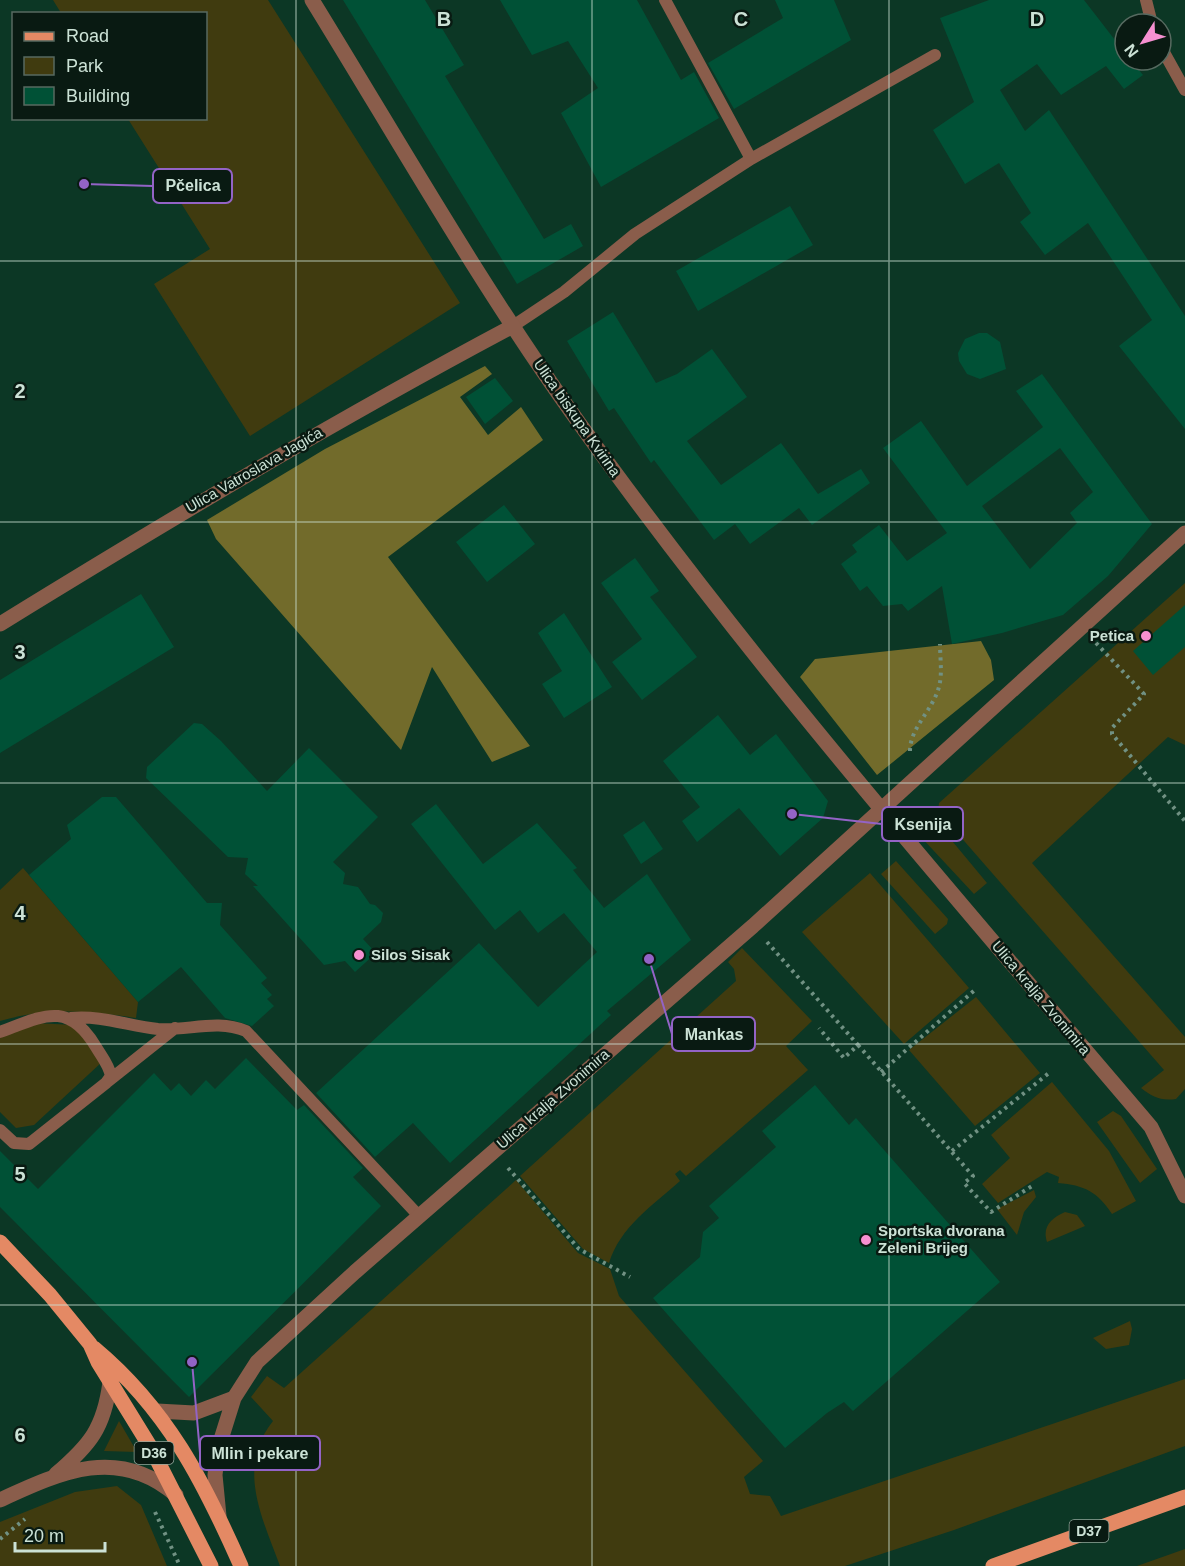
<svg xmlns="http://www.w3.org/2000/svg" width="1185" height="1566" font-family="Arial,sans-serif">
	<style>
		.green { fill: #403b0f }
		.forest { fill: #726b2b }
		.building { fill: #005136; fill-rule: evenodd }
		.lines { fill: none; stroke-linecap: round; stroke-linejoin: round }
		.path { stroke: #719183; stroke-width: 4; stroke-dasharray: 3 4.5; stroke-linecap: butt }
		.lane { stroke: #8a5d4b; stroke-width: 12 }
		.street { stroke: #8a5d4b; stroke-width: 15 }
		.primary { stroke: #e48964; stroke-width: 15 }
		.grid { fill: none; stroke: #cce2d6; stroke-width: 1.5; stroke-opacity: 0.55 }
		.poi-dot { fill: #f690d1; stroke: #091a12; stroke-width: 2 }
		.labels { text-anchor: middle; stroke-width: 5; stroke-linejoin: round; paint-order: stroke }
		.shield { fill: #091a12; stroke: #92a69b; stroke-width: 1.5 }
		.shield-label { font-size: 14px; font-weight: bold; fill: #cce2d6 }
		.street-label { font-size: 15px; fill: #cce2d6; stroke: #091a12 }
		.poi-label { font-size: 15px; font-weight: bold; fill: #cce2d6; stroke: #091a12; text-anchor: start }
		.grid-label { font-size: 20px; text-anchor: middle; font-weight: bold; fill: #cce2d6; stroke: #091a12; stroke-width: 5; stroke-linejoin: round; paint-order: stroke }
		.leader { fill: none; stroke: #9363c6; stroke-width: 2 }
		.callout-dot { fill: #9363c6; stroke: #091a12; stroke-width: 2 }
		.callout { fill: #091a12; stroke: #9363c6; stroke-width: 2 }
		.callout-label { font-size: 16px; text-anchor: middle; font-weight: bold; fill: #cce2d6 }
	</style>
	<rect width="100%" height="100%" fill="#0c3725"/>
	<path class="green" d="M53,0H268L460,303L250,436L154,284L210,249L128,119L206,118V14L61,13Z
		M1185,583V745L1168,737L1032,863L1185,1037V1089L1176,1099C1160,1101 1153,1097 1141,1088L1164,1070L938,811L939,803Z
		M938,824L987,883L974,894L920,836Z
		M896,861L948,919L947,924L935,934L881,874Z
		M23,868L138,1002L136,1018C86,1011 49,1007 0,1021V890Z
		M870,873L969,988L904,1044L802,932Z
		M742,948L812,1021L786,1046L808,1070L686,1176L680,1170L675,1174L680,1181C653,1205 620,1227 609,1263L583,1249L520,1176L736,981L734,969L728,962Z
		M976,997L1040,1073L975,1126L909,1050Z
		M35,1023L74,1025L102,1062L34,1125L16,1128L0,1112V1037Z
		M1052,1082L1109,1151L1136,1201L1112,1214C1098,1192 1084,1185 1058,1183L1059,1177L1047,1172L998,1203L982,1184L1010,1158L991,1135Z
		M1113,1111L1121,1116L1157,1169L1140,1183L1097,1122Z
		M516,1180L578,1253L610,1269L619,1296L763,1461L744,1477L750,1494L770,1496L781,1516L1185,1379V1446L954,1530L845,1566H280C262,1517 236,1467 273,1421L251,1397L267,1376L284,1388Z
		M1034,1190L1036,1197L1024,1212L1017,1235L997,1209Z
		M1065,1212L1077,1215L1085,1226L1047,1242C1042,1227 1051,1218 1065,1212Z
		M1130,1321L1132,1329L1129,1345L1106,1349L1093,1338Z
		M119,1421L137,1452L104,1451Z
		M117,1486L141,1505L167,1566H0V1522L75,1492Z
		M1185,1549V1566H1137Z"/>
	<path class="forest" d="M485,366L492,374L460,397L488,435L521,407L543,440L388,557L530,746L492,762L432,667L401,750L216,539L207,520L325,449Z
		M981,641L991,660L994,680L877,775L800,677L815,659Z"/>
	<path class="building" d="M343,0H425L464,65L445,76L544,239L571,224L583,246L517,284Z
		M500,0H637L681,80L694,72L719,118L601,187L561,113L598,88L568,41L532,55Z
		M775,0H834L851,40L734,109L708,63L783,18Z
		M989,0H1084L1125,53V60H1131L1143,75L1124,89L1106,66L1061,95L1037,64L1000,90L1025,131L1049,110L1185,316V429L1119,346L1152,320L1088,223L1045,255L1020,222L1031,213L999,163L965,184L933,130L974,102L940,18Z
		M790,206L813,245L698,311L676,271Z
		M613,312L656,383L677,374L712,349L747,397L687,441L721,485L781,443L818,494L861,469L870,483L812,525L799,508L750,544L735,524L714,540L654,460L651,463L614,408L609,411L567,341Z
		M979,333H987L1000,342L1006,369L980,379L967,374L959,361L958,353L965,339Z
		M1042,374L1152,524L1108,576L1063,615L1002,633L952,644L942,586L908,611L902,604L883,606L867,586L860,591L841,564L857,552L852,545L879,525L907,561L947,533L883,448L921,421L967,486L1043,427L1016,391ZM1060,448L1093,492L1070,513L1077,523L1030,569L982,506Z
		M495,378L513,401L485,424L466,397Z
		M504,505L535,544L487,582L456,542Z
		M635,558L659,591L650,597L697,657L642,700L612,662L642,639L601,583Z
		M141,594L174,647L0,753V680Z
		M1185,605V647L1153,675L1133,651Z
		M564,613L612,687L564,718L542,684L562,671L538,633Z
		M718,715L750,755L776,734L828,801L823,818L780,856L739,808L697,842L682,821L700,807L663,761Z
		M194,723L202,724L221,741L267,791L309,748L378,817L333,862L345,873L343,884L358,887L370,904L375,905L383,913L381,922L363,939L376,953L355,972L345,961L324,965L253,886H258L245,874L248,858L228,857L146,778L147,767Z
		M102,797H116L207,903H222L220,925L267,978L261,983L272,995L267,999L274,1006L252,1026L225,1018L181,967L138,1002L29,875L71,839L67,825Z
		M436,804L483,864L537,823L577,868L573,870L604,908L647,874L691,940L607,1011L611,1015L450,1163L413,1123L375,1157L316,1093L479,943L538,1007L597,952L564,913L538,933L520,910L495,930L411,824Z
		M644,821L663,849L641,864L623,835Z
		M246,1058L297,1110L304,1105L363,1168L353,1177L381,1206L189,1397L0,1207V1151L38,1189L154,1073L171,1091L179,1083L191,1096L206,1080L215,1089Z
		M815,1085L849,1125L856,1118L1000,1282L853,1411L844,1402L827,1413L785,1448L653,1298L700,1257L703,1232L719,1218L709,1206L776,1147L762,1131Z"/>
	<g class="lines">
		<path class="path" d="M1096,643L1144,694L1112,728V734L1185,821
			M910,751C910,726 936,708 940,682C942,671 940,656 940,644
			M767,942L858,1045L844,1058L819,1028
			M858,1045L973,1176L964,1183L991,1212L1032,1186
			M881,1072L976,989
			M952,1151L1049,1073
			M508,1168L579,1249L630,1277
			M155,1512L180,1566
			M0,1539L25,1519"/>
		<path class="lane" d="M665,0L751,159
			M1146,0L1152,24
			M1161,47L1185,90
			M513,326L564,292L635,234L751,159L935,55
			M71,1018C101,1015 129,1026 158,1029C188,1031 217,1019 246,1031L419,1216
			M0,1032C43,1016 68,1000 96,1047C102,1057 109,1065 111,1076L106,1083L29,1144L14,1143L0,1130
			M107,1082L175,1028"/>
		<path class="street" d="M312,0C397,138 478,281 572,413C750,663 952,893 1151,1127L1185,1196
			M0,624C169,520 338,419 513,326
			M157,1411L194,1413L234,1398
			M56,1474C90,1445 104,1428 110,1382
			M0,1500C61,1472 118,1445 176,1495
			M219,1516L215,1475L218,1449L234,1398L257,1362L355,1272L753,926L1185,533"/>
		<path class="primary" d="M0,1242L50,1295L90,1344L98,1362L151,1448L211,1566
			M94,1348C167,1409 203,1480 241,1566
			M993,1566L1185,1497"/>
	</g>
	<path class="grid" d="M296,0V1566M592,0V1566M889,0V1566M0,261H1185M0,522H1185M0,783H1185M0,1044H1185M0,1305H1185"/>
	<g class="poi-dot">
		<circle cx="1146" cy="636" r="6"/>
		<circle cx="359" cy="955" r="6"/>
		<circle cx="866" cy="1240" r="6"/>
	</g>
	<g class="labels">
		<g class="shield">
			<rect x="134.5" y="1442" width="39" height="22" rx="4.5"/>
			<rect x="1069.5" y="1520" width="39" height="22" rx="4.5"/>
		</g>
		<g class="shield-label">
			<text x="154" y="1458">D36</text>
			<text x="1089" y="1536">D37</text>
		</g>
		<g class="street-label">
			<text transform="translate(577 418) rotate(55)" y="5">Ulica biskupa Kvirina</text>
			<text transform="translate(254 470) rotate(-30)" y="5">Ulica Vatroslava Jagića</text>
			<text transform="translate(1041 998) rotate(50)" y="5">Ulica kralja Zvonimira</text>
			<text transform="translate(553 1099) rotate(-41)" y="5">Ulica kralja Zvonimira</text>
		</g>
		<g class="poi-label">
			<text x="1134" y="641" text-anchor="end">Petica</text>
			<text x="371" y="960">Silos Sisak</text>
			<text x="878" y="1236">Sportska dvorana<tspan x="878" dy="17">Zeleni Brijeg</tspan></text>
		</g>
	</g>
	<g class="grid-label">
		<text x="444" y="26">B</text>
		<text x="741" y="26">C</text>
		<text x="1037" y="26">D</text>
		<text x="20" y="398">2</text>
		<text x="20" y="659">3</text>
		<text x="20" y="920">4</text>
		<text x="20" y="1181">5</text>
		<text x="20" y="1442">6</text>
	</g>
	<path class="leader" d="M84 184L153 186M792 814L882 824M649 959L672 1034M192 1362L200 1453"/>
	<g class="callout-dot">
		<circle cx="84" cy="184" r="6"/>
		<circle cx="792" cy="814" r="6"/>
		<circle cx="649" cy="959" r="6"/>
		<circle cx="192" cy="1362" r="6"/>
	</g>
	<g class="callout">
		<rect x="153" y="169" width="79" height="34" rx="6"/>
		<rect x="882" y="807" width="81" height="34" rx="6"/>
		<rect x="672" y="1017" width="83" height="34" rx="6"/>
		<rect x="200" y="1436" width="120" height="34" rx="6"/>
	</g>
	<g class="callout-label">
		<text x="193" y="191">Pčelica</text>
		<text x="923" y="830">Ksenija</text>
		<text x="714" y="1040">Mankas</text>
		<text x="260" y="1459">Mlin i pekare</text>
	</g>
	<rect x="12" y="12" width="195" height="108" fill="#091a12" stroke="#576a60" stroke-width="1.5"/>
	<rect x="24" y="32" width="30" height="9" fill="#e48964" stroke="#576a60" stroke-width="1.5"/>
	<text x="66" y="42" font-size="18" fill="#cce2d6">Road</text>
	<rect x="24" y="57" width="30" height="18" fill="#403b0f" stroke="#576a60" stroke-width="1.5"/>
	<text x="66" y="72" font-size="18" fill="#cce2d6">Park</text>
	<rect x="24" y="87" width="30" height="18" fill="#005136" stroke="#576a60" stroke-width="1.5"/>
	<text x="66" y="102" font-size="18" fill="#cce2d6">Building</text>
	<g transform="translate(1143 42) rotate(233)"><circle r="28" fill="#091a12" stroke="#576a60" stroke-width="1.5"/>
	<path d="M0-4.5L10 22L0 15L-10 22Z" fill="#f690d1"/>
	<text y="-9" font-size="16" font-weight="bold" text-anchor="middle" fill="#cce2d6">N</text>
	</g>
	<path d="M15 1542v9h90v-9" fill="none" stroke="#cce2d6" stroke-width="3"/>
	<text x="24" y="1542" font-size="18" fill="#cce2d6" stroke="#091a12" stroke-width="4.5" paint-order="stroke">20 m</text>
</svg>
